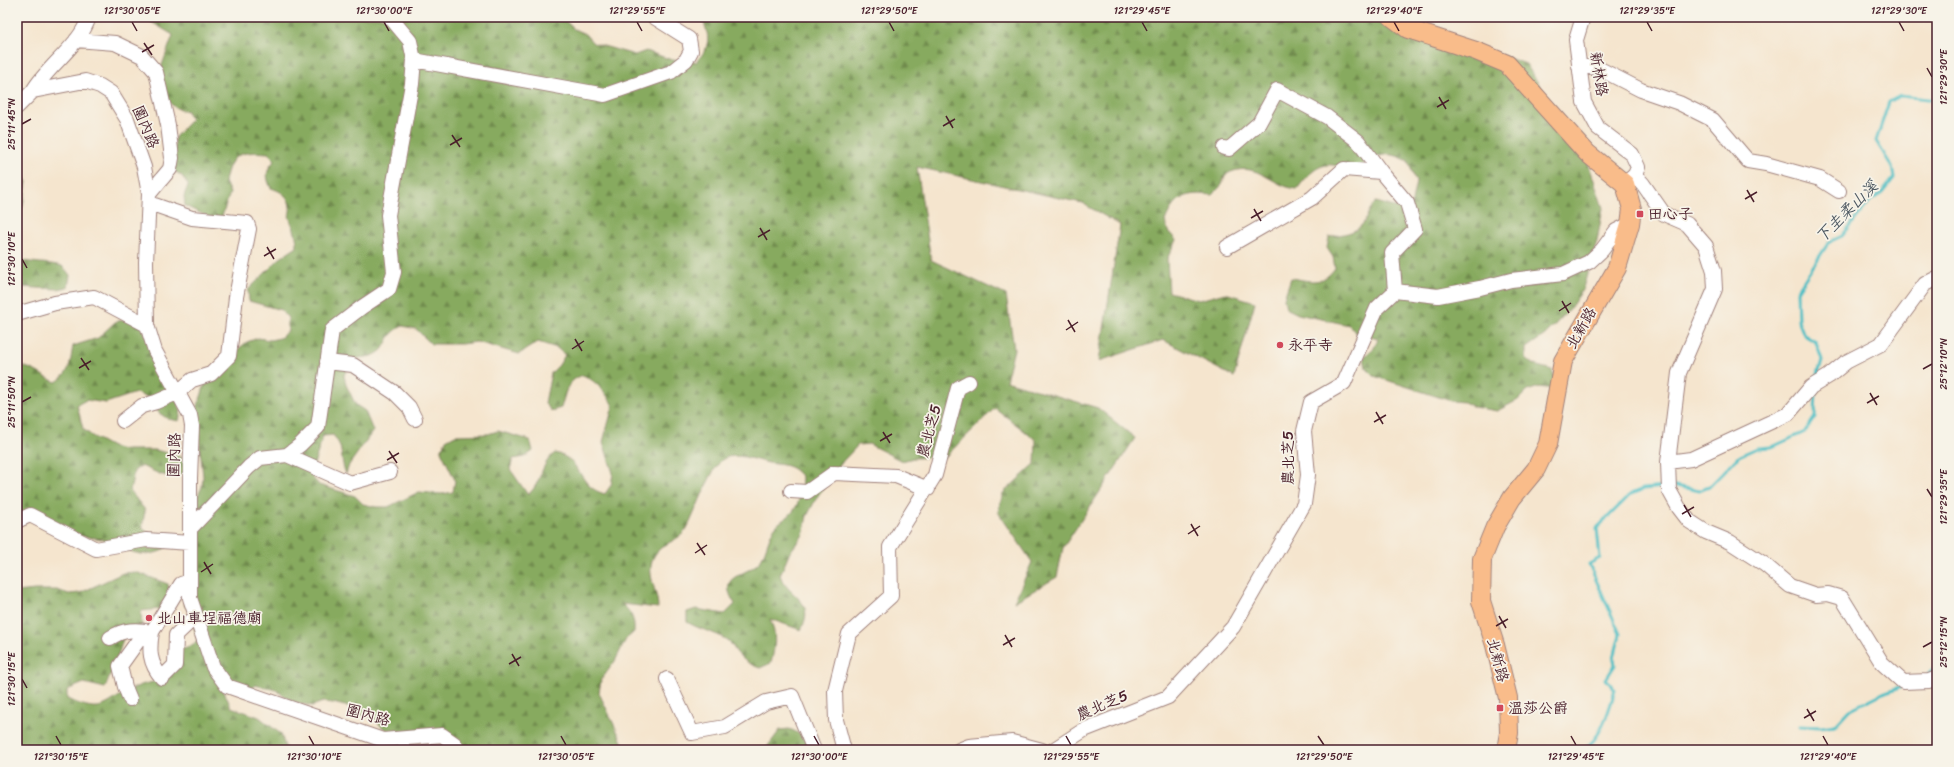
<svg xmlns="http://www.w3.org/2000/svg" width="1954" height="767" font-family="Sriracha,'LXGW WenKai TC',sans-serif">
	<style>
		.forest { fill: url(#forest-firs); stroke: #686444; fill-rule: evenodd }
		.lines { fill: none; stroke-linecap: round; stroke-linejoin: round }
		.stream { stroke: #50bfc5; stroke-width: 3 }
		.minor-casing { stroke: #a0827c; stroke-width: 16 }
		.major-casing { stroke: #a0827c; stroke-width: 20 }
		.minor { stroke: #fff; stroke-width: 14 }
		.major { stroke: #f9bc8a; stroke-width: 18 }
		.ticks { fill: none; stroke: #4a1f2b; stroke-width: 1.5 }
		.poi-dot { fill: #d1495b; stroke: #f7f3e8; stroke-width: 1.5 }
		.labels { text-anchor: middle; stroke-width: 3.5; stroke-linejoin: round; paint-order: stroke }
		.street-label { font-size: 15px; fill: #4a1f2b; stroke: #f7f3e8 }
		.poi-label { font-size: 15px; fill: #4a1f2b; stroke: #f7f3e8; text-anchor: start }
		.water-label { font-size: 16px; font-style: italic; fill: #4c5761; stroke: #f7f3e8 }
		.neatline { fill: none; stroke: #4a1f2b; stroke-width: 1.5 }
		.ticks-label { font-size: 10px; text-anchor: middle; fill: #4a1f2b }
	</style>
	<defs>
		<pattern id="forest-firs" width="22" height="20" patternUnits="userSpaceOnUse"><rect width="22" height="20" fill="#87aa5e"/><path d="M5 1l3.5 6h-7zM16 11l3.5 6h-7z" fill="#708a4e"/></pattern>
	</defs>
	<rect width="100%" height="100%" fill="#f7f3e8"/>
	<filter id="ink" filterUnits="userSpaceOnUse"><feTurbulence type="fractalNoise" baseFrequency=".025" numOctaves="2"/><feDisplacementMap in="SourceGraphic" scale="8" xChannelSelector="R" yChannelSelector="G"/><feConvolveMatrix kernelMatrix="1 2 1 2 8 2 1 2 1" color-interpolation-filters="sRGB"/></filter>
	<filter id="wash" filterUnits="userSpaceOnUse"><feTurbulence type="fractalNoise" baseFrequency=".012" numOctaves="4" result="noise"/><feDisplacementMap in="SourceGraphic" scale="16" xChannelSelector="R" yChannelSelector="G"/><feGaussianBlur stdDeviation="0.9" result="paint"/><feColorMatrix in="noise" values="0 0 0 0 0 0 0 0 0 0 0 0 0 0 0 0 0 1.4 0 .05"/><feComposite in="paint" operator="in"/></filter>
	<g filter="url(#wash)">
		<rect width="100%" height="100%" fill="#f5e5ce"/>
		<path class="forest" d="M143,17H561L574,29L585,34L593,43L635,55L646,51L672,60L696,62C709,48 711,39 703,21L690,17H1388L1526,64L1587,159L1603,208L1597,241L1582,291L1568,311L1545,335L1526,348V359L1534,365L1552,370L1560,390L1539,387L1527,391L1518,400L1497,411L1474,407L1464,402L1451,401L1374,376L1366,368L1364,357L1373,349L1378,339L1356,333L1349,325L1298,314L1286,308L1284,298L1291,278C1311,281 1322,286 1335,268L1333,257L1327,248L1329,237C1341,234 1357,234 1364,222C1369,213 1368,211 1376,202L1398,208L1411,206L1416,182L1408,161C1384,148 1376,157 1355,170C1347,169 1340,166 1333,165C1316,163 1306,178 1297,189C1271,187 1255,157 1225,175L1222,185L1212,195C1187,192 1175,196 1165,221L1168,231L1176,240L1167,259L1169,292L1199,300L1225,293L1255,302L1234,377L1163,340L1099,361L1120,225L1082,203L917,167L931,260L1006,295L1014,349L1006,381L1098,408L1135,438L1063,548L1057,577L1014,602L1032,562L998,512L1003,493L1035,464L1036,440L995,408L945,457L913,458L902,461L869,444L858,445L843,461L817,497L807,516L803,535L790,552L780,575C788,598 817,599 801,630L770,619C777,635 775,647 771,663L760,668C749,664 742,660 735,650C733,647 731,643 727,640C715,632 700,630 687,622V612L696,609L725,614L735,604C715,573 746,578 760,561C765,554 768,539 773,530C777,524 780,522 786,518C800,508 801,493 802,477C790,462 781,466 764,462C752,459 737,453 725,458C712,463 695,515 686,530C676,544 654,543 651,566C649,580 658,593 658,608L622,604C631,612 635,619 634,632L626,639L615,661L601,680L599,693L626,750H442V739L397,731L388,732L371,717L361,715L353,708L333,703L323,702L312,706L293,702L276,690L255,685L250,693L221,685L231,707L259,717L281,734L286,750H17V592L35,590H57L69,594L80,593L123,573L136,572L168,584L170,594L160,609L141,611L142,627L124,635L118,656L105,688L84,683L67,690V699C105,715 101,705 132,689C143,683 154,682 165,680L176,650L187,648L198,641L190,613L184,604L196,552L200,543L192,537L201,519L197,497L202,487L203,476L196,412L206,381L230,359L238,349L247,342L258,338L270,340L280,338L288,331V318L281,310L249,301L248,290L279,259L297,247C297,236 294,230 290,219C288,215 291,211 290,207C289,195 280,191 271,188C265,176 266,170 275,160L268,153C240,151 230,153 225,182L230,193L220,222L185,206L184,196L188,185L182,176L173,170L175,137L191,120L187,111C169,109 163,95 157,79L173,35ZM403,326L416,329L431,344H461L477,342L519,354L538,342L557,348L565,355L559,365L551,373L545,403L551,411L561,408C566,392 566,381 583,375C596,381 607,393 613,406L603,442L613,473L611,485L605,494C582,488 583,470 567,458C564,456 559,454 555,453C539,465 543,481 528,495L510,469L513,459L525,457L533,451L530,440L498,431L488,434L455,435L446,440L441,451L455,480L453,492L442,494L419,492L388,507H376L363,504L355,496L319,485L312,477L313,467L323,436L333,435C345,448 339,458 346,474L349,465L373,431L365,411L356,405L346,385L344,375L353,359C361,357 371,358 378,353C388,347 385,334 403,326Z
			M17,166L27,182L23,206L19,214L17,213Z
			M17,259C32,264 47,262 62,266L70,275L68,287L58,289L17,287Z
			M127,319L140,322L181,410L179,421L168,419L159,413L146,397L136,393L106,403L86,400L77,405L83,429L92,436L112,447L123,450H155L176,455L186,460L187,471C168,482 160,473 141,466L134,471L130,491L145,510L142,528L160,541L170,544L161,551L151,554H140L121,549L103,539L81,536L17,511V366C33,366 42,377 56,382C71,373 70,362 73,346L98,338L115,322Z
			M789,729C801,733 806,739 812,750H765L780,730Z"/>
		<g class="lines">
			<path class="stream" d="M1817,378L1822,360L1816,342L1804,335L1798,320L1797,291L1829,242L1842,236L1870,201L1882,193L1894,178L1892,167L1876,141L1889,102L1900,96L1937,100
				M1672,485L1699,491L1709,487L1739,456L1757,448L1772,447L1805,432L1815,417L1816,388
				M1929,675L1937,665
				M1800,726L1821,727L1835,725L1849,710L1883,693L1902,686
				M1583,750C1602,738 1609,710 1615,690L1606,679L1615,665L1614,658L1620,634L1589,564L1600,558L1597,528L1631,494L1643,489L1664,487"/>
		</g>
	</g>
	<g filter="url(#ink)">
		<g class="lines">
			<g class="minor-casing">
				<path id="minor" d="M1583,17L1576,40L1584,102L1598,128L1632,154L1638,167L1635,175L1629,180
					M76,40L115,43L142,56L156,72L168,125L172,158L170,169L149,194
					M414,60L605,95L671,72L686,60L691,51L689,39L654,17
					M1579,66L1598,68L1641,90L1679,103L1713,120L1748,161L1766,164L1820,179L1839,191
					M33,91C48,65 80,46 89,17
					M17,107L33,91L85,81L100,86L111,93L127,119L144,167L149,194L146,262L147,325L155,351L190,415L192,426L190,478V598L213,667L227,686L383,740L442,735L455,744L458,750
					M1224,148L1229,149L1259,123L1277,90L1327,117L1358,141L1381,172
					M1635,175L1643,184L1664,214L1687,224L1706,246L1714,271L1715,289L1679,373L1668,462L1669,490L1679,508L1689,521L1706,532L1730,542L1764,564L1790,586L1816,595L1828,594L1842,598L1882,663L1903,682L1929,681L1937,678
					M1227,247L1312,198L1344,169L1381,172L1407,203L1415,229L1392,253L1395,291
					M17,314L55,303L94,297L147,325
					M327,362L353,365L395,393L409,407L415,419
					M123,421L142,406L156,402L177,393L192,380L211,374L229,356L236,297L249,229L247,223L192,218L149,203
					M287,455L350,483L390,472
					M1668,462L1691,459L1788,414L1811,387L1829,376L1846,362L1881,344L1925,284L1937,278
					M791,491L807,492L834,473L896,476L928,489
					M17,521L30,515L96,549L146,540L190,543
					M190,529L249,467L260,458L287,455L300,445L318,427L332,330L362,307L389,289L394,272L388,215L412,84L414,60L410,41L390,17
					M110,638C124,629 136,629 152,632C149,650 149,663 162,678L175,665L176,635L195,617
					M667,679L692,733L725,727L766,702L792,696L814,750
					M130,699L125,687L120,666L140,638L152,632L181,584L190,581
					M844,750L836,720L835,691L849,634L891,596L890,547L935,475L958,388L969,382
					M959,750L969,746L1012,742L1042,750
					M1053,750L1084,730L1168,697L1233,627L1304,504L1308,475L1304,431L1311,402L1344,383L1377,308L1395,291L1438,296L1480,288L1511,280L1563,274L1589,262L1602,250L1616,231L1630,224"/>
			</g>
			<g class="major-casing">
				<path id="major" d="M1392,17L1408,29L1476,51L1507,64L1587,153L1625,184L1632,209L1630,224L1617,268L1563,361L1548,444L1536,469L1512,498L1495,527L1482,559L1481,601L1495,645L1508,698L1509,733L1506,750"/>
			</g>
			<use href="#minor" class="minor"/>
			<use href="#major" class="major"/>
		</g>
	</g>
	<path class="ticks" d="M132,22L137,31M384,22L389,31M637,22L642,31M889,22L894,31M1142,22L1147,31M1394,22L1399,31M1647,22L1652,31M1899,22L1904,31M144,43L152,55M142,52L154,45M1927,68L1932,77M1439,97L1446,109M1437,107L1449,100M946,116L953,128M22,124L31,119M943,126L955,119M452,135L460,147M450,145L462,138M1747,190L1754,202M1745,199L1757,192M1254,209L1261,221M1251,218L1263,211M760,228L767,240M758,237L770,230M267,247L274,259M264,256L276,249M22,259L27,268M1562,301L1569,313M1559,311L1571,303M1068,320L1075,332M1066,330L1078,322M575,339L582,351M572,349L584,341M81,358L89,370M79,368L91,361M1923,369L1932,364M1870,393L1877,405M22,402L31,397M1867,403L1879,396M1376,412L1383,424M1374,422L1386,415M883,432L890,443M880,441L892,434M389,451L397,463M387,460L399,453M1927,489L1932,497M1684,505L1691,517M1682,514L1694,507M1191,524L1198,536M1188,534L1200,526M697,543L705,555M695,553L707,545M204,562L211,574M201,572L213,564M1499,616L1506,628M1496,626L1508,619M1005,635L1012,647M1003,645L1015,638M1923,647L1932,642M512,654L519,666M509,664L521,657M22,679L27,688M1807,709L1814,721M1804,718L1816,711M56,736L61,745M309,736L314,745M561,736L566,745M814,736L819,745M1066,736L1071,745M1318,736L1324,745M1571,736L1576,745M1823,736L1828,745"/>
	<g class="poi-dot">
		<rect x="1636" y="210" width="8" height="8" rx="2"/>
		<circle cx="1280" cy="345" r="4"/>
		<circle cx="149" cy="618" r="4"/>
		<rect x="1496" y="704" width="8" height="8" rx="2"/>
	</g>
	<g class="labels">
		<g class="street-label">
			<text transform="translate(1599 74) rotate(81)" y="5">新林路</text>
			<text transform="translate(146 127) rotate(67)" y="5">圍內路</text>
			<text transform="translate(1581 328) rotate(-60)" y="5">北新路</text>
			<text transform="translate(929 431) rotate(-75)" y="5">農北芝5</text>
			<text transform="translate(174 455) rotate(-88)" y="5">圍內路</text>
			<text transform="translate(1288 458) rotate(-90)" y="5">農北芝5</text>
			<text transform="translate(1498 660) rotate(75)" y="5">北新路</text>
			<text transform="translate(1102 705) rotate(-23)" y="5">農北芝5</text>
			<text transform="translate(368 715) rotate(15)" y="5">圍內路</text>
		</g>
		<g class="poi-label">
			<text x="1648" y="219">田心子</text>
			<text x="1288" y="350">永平寺</text>
			<text x="157" y="623">北山車埕福德廟</text>
			<text x="1508" y="713">溫莎公爵</text>
		</g>
		<g class="water-label">
			<text transform="translate(1846 211) rotate(-45)" y="6">下圭柔山溪</text>
		</g>
	</g>
	<rect width="1954" height="767" fill="none" stroke="#f7f3e8" stroke-width="44"/>
	<rect x="22" y="22" width="1910" height="723" class="neatline"/>
	<g class="ticks-label">
		<text x="132" y="14">121°30'05"E</text>
		<text x="384" y="14">121°30'00"E</text>
		<text x="637" y="14">121°29'55"E</text>
		<text x="889" y="14">121°29'50"E</text>
		<text x="1142" y="14">121°29'45"E</text>
		<text x="1394" y="14">121°29'40"E</text>
		<text x="1647" y="14">121°29'35"E</text>
		<text x="1899" y="14">121°29'30"E</text>
		<text transform="translate(1943 77) rotate(-90)" y="4">121°29'30"E</text>
		<text transform="translate(11 124) rotate(-90)" y="4">25°11'45"N</text>
		<text transform="translate(11 259) rotate(-90)" y="4">121°30'10"E</text>
		<text transform="translate(1943 364) rotate(-90)" y="4">25°12'10"N</text>
		<text transform="translate(11 402) rotate(-90)" y="4">25°11'50"N</text>
		<text transform="translate(1943 497) rotate(-90)" y="4">121°29'35"E</text>
		<text transform="translate(1943 642) rotate(-90)" y="4">25°12'15"N</text>
		<text transform="translate(11 679) rotate(-90)" y="4">121°30'15"E</text>
		<text x="61" y="760">121°30'15"E</text>
		<text x="314" y="760">121°30'10"E</text>
		<text x="566" y="760">121°30'05"E</text>
		<text x="819" y="760">121°30'00"E</text>
		<text x="1071" y="760">121°29'55"E</text>
		<text x="1324" y="760">121°29'50"E</text>
		<text x="1576" y="760">121°29'45"E</text>
		<text x="1828" y="760">121°29'40"E</text>
	</g>
</svg>
